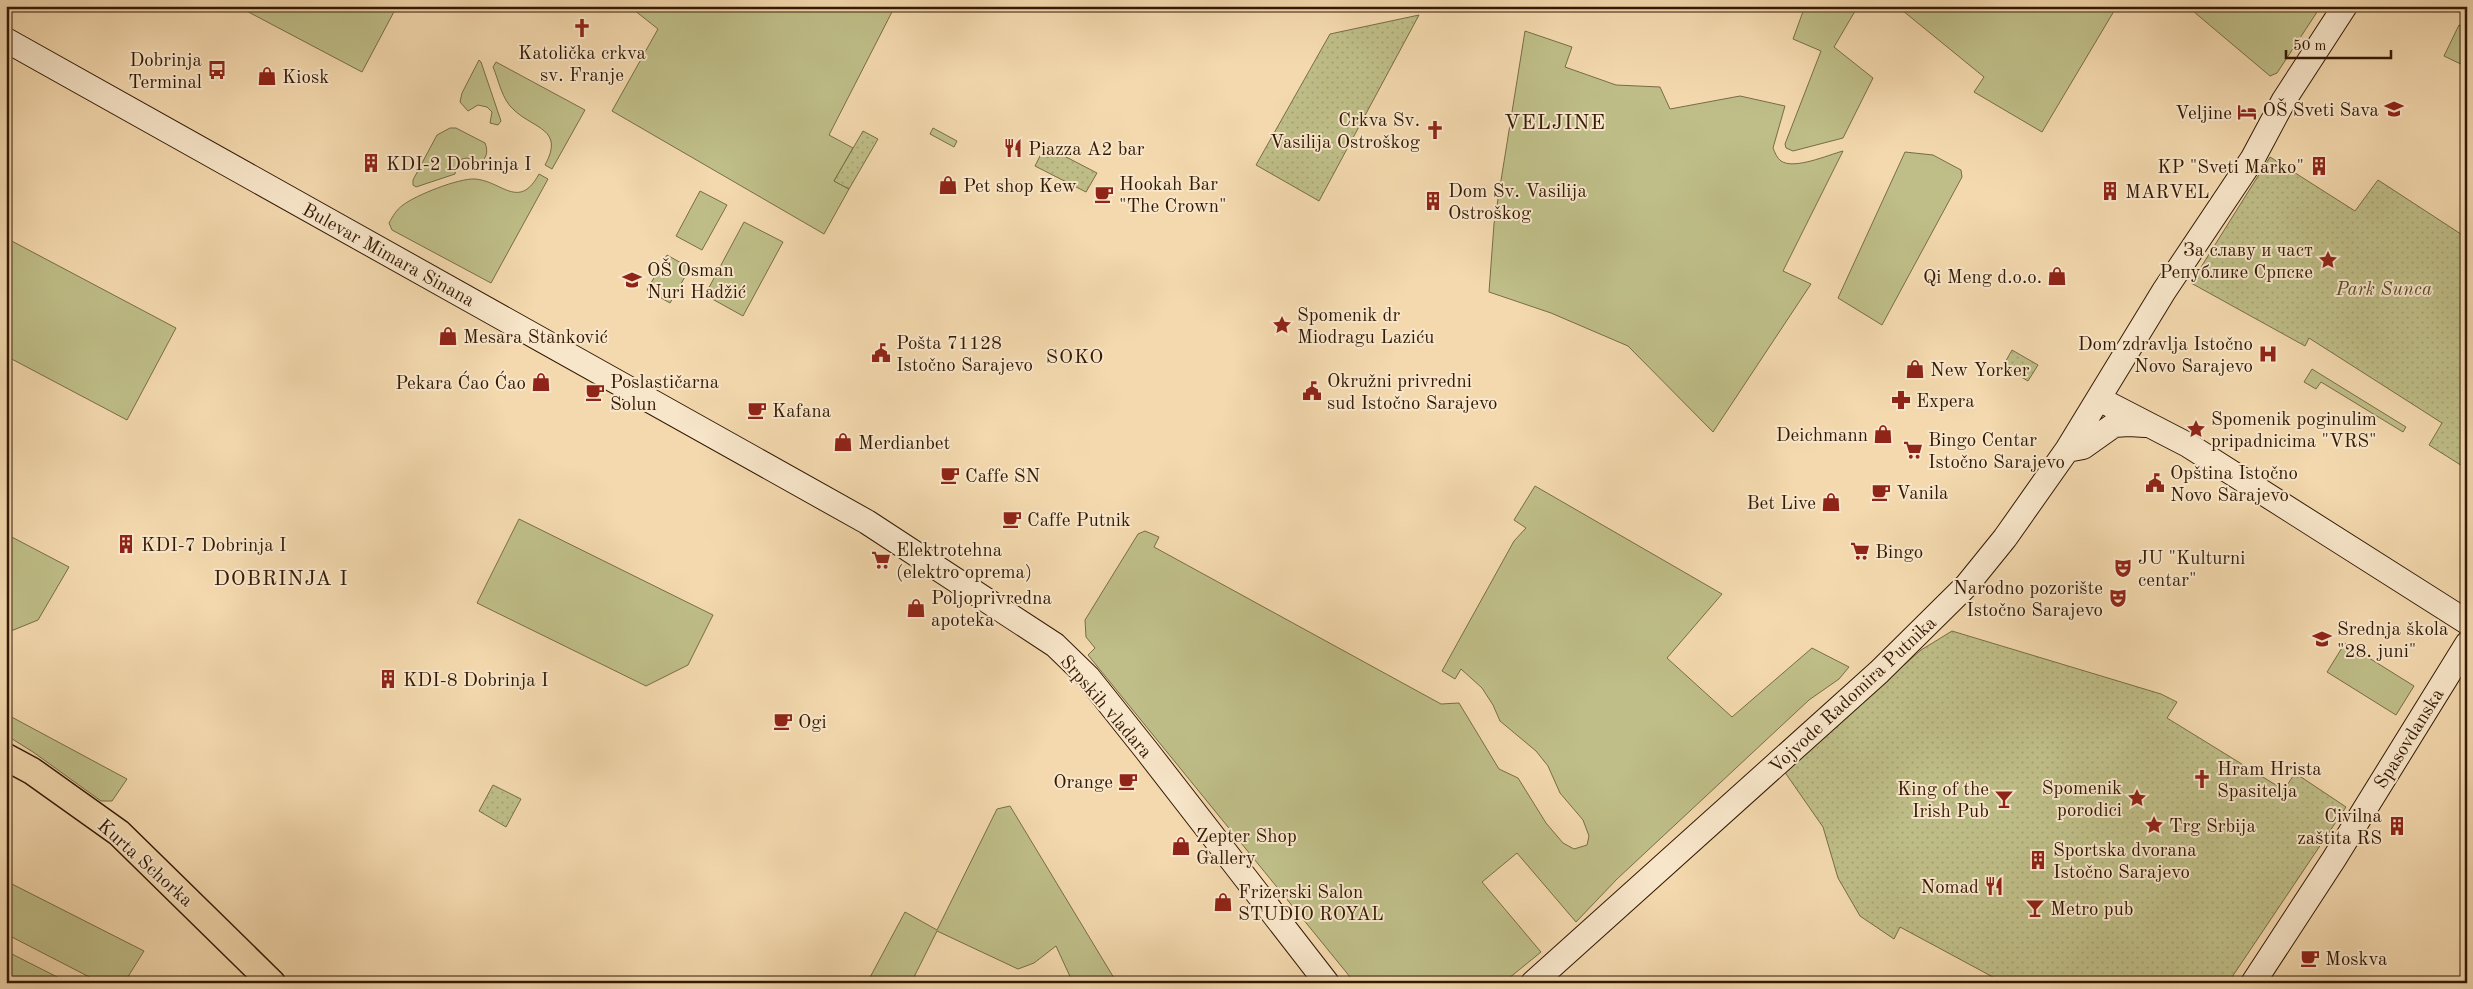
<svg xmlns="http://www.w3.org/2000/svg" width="2473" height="989" font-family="'Old Standard TT',serif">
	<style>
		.green { fill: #bfbe88; stroke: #796c46 }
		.park { fill: url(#park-dots); stroke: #796c46 }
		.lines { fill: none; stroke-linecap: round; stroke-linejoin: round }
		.secondary-casing { stroke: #331904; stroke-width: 26 }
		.primary-casing { stroke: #331904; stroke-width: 29 }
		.secondary { stroke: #f8e6ca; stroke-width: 24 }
		.primary { stroke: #f4d9ae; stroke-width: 26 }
		.labels { text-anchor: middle; stroke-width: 4; stroke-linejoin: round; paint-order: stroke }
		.poi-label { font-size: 19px; fill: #331904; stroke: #f8e6ca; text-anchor: start }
		.street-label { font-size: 19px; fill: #331904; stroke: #f8e6ca }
		.park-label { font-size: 19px; font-style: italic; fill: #5d4b2c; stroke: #f8e6ca }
		.neighbourhood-label { font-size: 20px; letter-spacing: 1px; fill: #331904; stroke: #f8e6ca }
		.quarter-label { font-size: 21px; letter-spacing: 1px; fill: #331904; stroke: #f8e6ca }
	</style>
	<defs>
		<pattern id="park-dots" width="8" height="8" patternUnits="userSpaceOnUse" patternTransform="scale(1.25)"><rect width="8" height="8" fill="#bfbe88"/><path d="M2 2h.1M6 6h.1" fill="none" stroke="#a5a374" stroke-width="1.8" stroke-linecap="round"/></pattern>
	</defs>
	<rect width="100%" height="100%" fill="#f4d9ae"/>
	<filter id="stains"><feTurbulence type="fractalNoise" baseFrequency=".004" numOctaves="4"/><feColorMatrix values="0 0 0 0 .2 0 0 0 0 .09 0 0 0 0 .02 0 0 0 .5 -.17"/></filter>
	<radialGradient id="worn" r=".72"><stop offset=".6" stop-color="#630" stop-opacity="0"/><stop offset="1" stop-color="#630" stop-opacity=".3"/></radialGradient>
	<path class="green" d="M237,6H397L362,72Z
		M629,6H895L829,135L853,148L834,181L849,189L824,234L612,111L658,29Z
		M1805,6H1858L1834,47L1873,78L1843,138L1793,151L1786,148L1785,144L1821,51L1793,39Z
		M1897,6H2117L2042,132L1974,92L1984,77Z
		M2187,6H2321L2277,73L2270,76Z
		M2459,25L2467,28V67L2444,56Z
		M1525,31L1572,47L1565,67L1616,85L1660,87L1670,109L1740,96L1785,106L1773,148C1775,153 1777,158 1781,161C1794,170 1828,155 1843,151L1783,271L1811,284L1713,432L1628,346L1551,313L1489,292L1494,224Z
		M479,60L481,62L501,121L498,125L490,123L492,112L487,107L478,105L468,111L460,102L462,93Z
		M496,62L585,110L552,169L545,165C565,129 534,129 514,110C502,100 499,81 493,67Z
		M450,128H456L485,143C489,152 486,161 477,164C471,156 464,157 457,162L455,174L416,187L413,185V180L437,135Z
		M933,128L957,141L954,147L930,134Z
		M1905,152L1933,155L1961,170L1962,177L1882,325L1838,298Z
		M539,174L548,179L491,283L392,230L389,223C393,216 396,210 403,205C416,195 459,178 475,179C502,181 519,211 539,174Z
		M700,191L727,205L702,250L676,236Z
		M744,222L783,242L743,316L705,295Z
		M6,238L176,328L127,420L6,356Z
		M667,255L690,268L670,303L647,290Z
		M2312,369L2406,427L2403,432L2321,382L2316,389L2304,382Z
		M1535,486L1722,594L1667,658L1732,717L1812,648L1849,667L1839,679L1809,700L1617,879L1576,922L1517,853L1482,882L1541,952L1503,983H1355L1088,655L1095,648L1086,637L1085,620L1138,534L1145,531L1159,537L1154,547L1441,704L1459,703L1499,769L1518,778L1546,823L1563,843L1574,849L1587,845L1589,836L1583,820L1560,793L1548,766L1536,751L1500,721L1493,705L1482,688L1461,669L1455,679L1442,671L1514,541L1526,528L1514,520Z
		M519,519L713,615L688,665L646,686L477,603Z
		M6,534L69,567L38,620L6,633Z
		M2345,643L2414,686L2396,715L2327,672Z
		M6,714L127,779L112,801H101L33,752L6,735Z
		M1010,806L1117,983H1073L1056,946L1034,963L1018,969L937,931L911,983H867L905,912L937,930L997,809Z
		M6,881L144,951L124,983H101L6,934Z
		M6,951L69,983H6Z"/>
	<path class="park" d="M1419,15L1319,201L1256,165L1330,34Z
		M863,131L878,139L849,189L834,181Z
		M1045,146L1097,173L1086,192L1035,166Z
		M2270,157L2355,211L2378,180L2467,238V469L2429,445L2442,423L2309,338L2305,346L2191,283Z
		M2012,350L2038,365L2028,381L2003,366Z
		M1952,631L2161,694L2177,702L2167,718L2284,790L2295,773L2346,807L2228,983H2004L1900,927L1894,939L1860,916L1838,878L1823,827L1784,771L1921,650Z
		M493,785L521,799L506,827L479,811Z"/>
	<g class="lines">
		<g class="secondary-casing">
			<path id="secondary" d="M6,40L867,522L1055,645L1088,677L1147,751L1327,983
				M2099,399L2188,445L2467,622
				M2067,450L2083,447L2114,425L2129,424L2145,425
				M1533,983L1879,672L1967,585L2005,538L2067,450L2164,291L2253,158L2284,100L2345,6
				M2253,983L2334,859L2467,644"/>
		</g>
		<g class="primary-casing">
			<path id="primary" d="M6,757L32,771L119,833L272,983"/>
		</g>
		<use href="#secondary" class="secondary"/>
		<use href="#primary" class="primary"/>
	</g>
	<defs>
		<g id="church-bare" transform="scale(1.5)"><path d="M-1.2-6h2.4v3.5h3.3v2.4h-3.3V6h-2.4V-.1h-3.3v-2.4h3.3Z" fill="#8f2418" stroke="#f8e6ca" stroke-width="2.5" paint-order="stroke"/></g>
		<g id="bus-bare" transform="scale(1.5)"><path d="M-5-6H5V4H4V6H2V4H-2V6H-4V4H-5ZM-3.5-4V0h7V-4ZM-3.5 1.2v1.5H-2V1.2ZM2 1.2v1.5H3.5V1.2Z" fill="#8f2418" stroke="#f8e6ca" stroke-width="2.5" paint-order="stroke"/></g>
		<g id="shop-bare" transform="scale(1.5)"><path d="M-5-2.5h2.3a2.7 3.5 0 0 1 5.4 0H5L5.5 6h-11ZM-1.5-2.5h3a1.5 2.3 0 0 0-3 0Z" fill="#8f2418" stroke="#f8e6ca" stroke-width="2.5" paint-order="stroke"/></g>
		<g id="school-bare" transform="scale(1.5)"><path d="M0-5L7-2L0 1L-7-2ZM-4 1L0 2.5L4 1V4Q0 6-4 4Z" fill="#8f2418" stroke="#f8e6ca" stroke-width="2.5" paint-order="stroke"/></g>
		<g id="hotel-bare" transform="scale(1.5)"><path d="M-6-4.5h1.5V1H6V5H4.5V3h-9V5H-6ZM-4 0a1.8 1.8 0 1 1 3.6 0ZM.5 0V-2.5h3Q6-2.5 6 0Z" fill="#8f2418" stroke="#f8e6ca" stroke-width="2.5" paint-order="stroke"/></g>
		<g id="restaurant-bare" transform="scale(1.5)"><path d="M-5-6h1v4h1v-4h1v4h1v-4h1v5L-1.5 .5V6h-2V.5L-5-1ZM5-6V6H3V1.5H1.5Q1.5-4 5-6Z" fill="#8f2418" stroke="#f8e6ca" stroke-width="2.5" paint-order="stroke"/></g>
		<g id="building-bare" transform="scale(1.5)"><path d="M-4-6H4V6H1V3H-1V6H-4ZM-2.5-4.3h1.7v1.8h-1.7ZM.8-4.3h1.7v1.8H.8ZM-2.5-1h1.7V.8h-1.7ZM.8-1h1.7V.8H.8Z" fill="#8f2418" stroke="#f8e6ca" stroke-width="2.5" paint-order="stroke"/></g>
		<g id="cafe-bare" transform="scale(1.5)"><path d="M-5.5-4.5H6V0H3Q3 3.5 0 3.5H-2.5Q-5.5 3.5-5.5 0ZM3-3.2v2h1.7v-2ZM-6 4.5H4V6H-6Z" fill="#8f2418" stroke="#f8e6ca" stroke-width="2.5" paint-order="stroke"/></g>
		<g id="sight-bare" transform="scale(1.5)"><path d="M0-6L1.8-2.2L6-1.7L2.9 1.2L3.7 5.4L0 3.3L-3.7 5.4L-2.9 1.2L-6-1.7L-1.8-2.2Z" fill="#8f2418" stroke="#f8e6ca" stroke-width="2.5" paint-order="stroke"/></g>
		<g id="civic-bare" transform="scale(1.5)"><path d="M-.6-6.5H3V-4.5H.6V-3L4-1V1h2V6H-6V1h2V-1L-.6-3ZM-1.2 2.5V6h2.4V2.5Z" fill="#8f2418" stroke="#f8e6ca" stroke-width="2.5" paint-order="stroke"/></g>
		<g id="hospital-bare" transform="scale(1.5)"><path d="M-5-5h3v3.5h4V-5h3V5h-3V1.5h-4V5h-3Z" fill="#8f2418" stroke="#f8e6ca" stroke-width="2.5" paint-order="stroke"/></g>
		<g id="pharmacy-bare" transform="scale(1.5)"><path d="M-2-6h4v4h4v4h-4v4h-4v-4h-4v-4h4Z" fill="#8f2418" stroke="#f8e6ca" stroke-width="2.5" paint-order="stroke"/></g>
		<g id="supermarket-bare" transform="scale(1.5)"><path d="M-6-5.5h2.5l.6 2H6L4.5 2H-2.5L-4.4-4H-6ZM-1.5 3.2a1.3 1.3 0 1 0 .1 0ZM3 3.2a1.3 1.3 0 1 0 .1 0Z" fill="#8f2418" stroke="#f8e6ca" stroke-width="2.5" paint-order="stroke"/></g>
		<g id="theatre-bare" transform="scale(1.5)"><path d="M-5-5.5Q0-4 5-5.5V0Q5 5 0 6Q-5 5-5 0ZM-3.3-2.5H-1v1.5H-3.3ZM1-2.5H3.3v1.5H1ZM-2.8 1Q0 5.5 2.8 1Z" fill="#8f2418" stroke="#f8e6ca" stroke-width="2.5" paint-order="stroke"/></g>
		<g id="bar-bare" transform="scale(1.5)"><path d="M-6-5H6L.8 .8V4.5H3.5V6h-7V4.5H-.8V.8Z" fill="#8f2418" stroke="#f8e6ca" stroke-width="2.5" paint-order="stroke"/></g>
	</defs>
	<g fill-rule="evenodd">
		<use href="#church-bare" x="582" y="28"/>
		<use href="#bus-bare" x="217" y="70"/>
		<use href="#shop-bare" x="267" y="76"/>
		<use href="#school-bare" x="2394" y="109"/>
		<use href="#hotel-bare" x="2247" y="112"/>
		<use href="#church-bare" x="1435" y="130"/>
		<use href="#restaurant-bare" x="1013" y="148"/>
		<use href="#building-bare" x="371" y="163"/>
		<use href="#building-bare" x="2319" y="166"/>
		<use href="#shop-bare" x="948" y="185"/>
		<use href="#building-bare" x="2110" y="191"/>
		<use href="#cafe-bare" x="1104" y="194"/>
		<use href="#building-bare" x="1433" y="201"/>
		<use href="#sight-bare" x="2328" y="260"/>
		<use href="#shop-bare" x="2057" y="276"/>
		<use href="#school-bare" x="632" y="280"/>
		<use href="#sight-bare" x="1282" y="325"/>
		<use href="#shop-bare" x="448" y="336"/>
		<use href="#civic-bare" x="881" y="353"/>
		<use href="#hospital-bare" x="2268" y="354"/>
		<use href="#shop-bare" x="1915" y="369"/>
		<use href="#shop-bare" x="541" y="382"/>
		<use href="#civic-bare" x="1312" y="391"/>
		<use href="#cafe-bare" x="595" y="392"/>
		<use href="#pharmacy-bare" x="1901" y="400"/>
		<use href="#cafe-bare" x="757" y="410"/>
		<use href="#sight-bare" x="2196" y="429"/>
		<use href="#shop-bare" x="1883" y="434"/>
		<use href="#shop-bare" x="843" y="442"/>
		<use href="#supermarket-bare" x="1913" y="450"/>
		<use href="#cafe-bare" x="950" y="475"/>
		<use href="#civic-bare" x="2155" y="483"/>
		<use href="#cafe-bare" x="1881" y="492"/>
		<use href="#shop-bare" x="1831" y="502"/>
		<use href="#cafe-bare" x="1012" y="519"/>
		<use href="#building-bare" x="126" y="544"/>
		<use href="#supermarket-bare" x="1860" y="551"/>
		<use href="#supermarket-bare" x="881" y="560"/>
		<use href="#theatre-bare" x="2123" y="568"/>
		<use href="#theatre-bare" x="2118" y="598"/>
		<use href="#shop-bare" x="916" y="608"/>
		<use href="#school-bare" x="2322" y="639"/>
		<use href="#building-bare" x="388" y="679"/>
		<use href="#cafe-bare" x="783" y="721"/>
		<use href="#church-bare" x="2202" y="779"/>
		<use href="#cafe-bare" x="1128" y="781"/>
		<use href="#sight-bare" x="2137" y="798"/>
		<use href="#bar-bare" x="2004" y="799"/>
		<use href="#sight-bare" x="2154" y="825"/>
		<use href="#building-bare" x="2397" y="826"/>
		<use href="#shop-bare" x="1181" y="846"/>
		<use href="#building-bare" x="2038" y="860"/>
		<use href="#restaurant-bare" x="1994" y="886"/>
		<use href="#shop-bare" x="1223" y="902"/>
		<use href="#bar-bare" x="2035" y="908"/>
		<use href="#cafe-bare" x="2310" y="958"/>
	</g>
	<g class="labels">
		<g class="poi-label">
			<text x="582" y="59" text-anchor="middle">Katolička crkva<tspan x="582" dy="22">sv. Franje</tspan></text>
			<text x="202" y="66" text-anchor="end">Dobrinja<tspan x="202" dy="22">Terminal</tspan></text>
			<text x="282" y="83">Kiosk</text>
			<text x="2379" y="116" text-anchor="end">OŠ Sveti Sava</text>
			<text x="2232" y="119" text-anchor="end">Veljine</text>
			<text x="1420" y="126" text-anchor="end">Crkva Sv.<tspan x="1420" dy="22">Vasilija Ostroškog</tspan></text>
			<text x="1028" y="155">Piazza A2 bar</text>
			<text x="386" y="170">KDI-2 Dobrinja I</text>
			<text x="2304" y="173" text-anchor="end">KP "Sveti Marko"</text>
			<text x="1119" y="190">Hookah Bar<tspan x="1119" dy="22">"The Crown"</tspan></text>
			<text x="963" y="192">Pet shop Kew</text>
			<text x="1448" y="197">Dom Sv. Vasilija<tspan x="1448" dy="22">Ostroškog</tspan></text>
			<text x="2125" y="198">MARVEL</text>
			<text x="2313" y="256" text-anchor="end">За славу и част<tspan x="2313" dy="22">Републике Српске</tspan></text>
			<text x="647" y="276">OŠ Osman<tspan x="647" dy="22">Nuri Hadžić</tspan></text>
			<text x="2042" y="283" text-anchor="end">Qi Meng d.o.o.</text>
			<text x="1297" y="321">Spomenik dr<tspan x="1297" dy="22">Miodragu Laziću</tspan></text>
			<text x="463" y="343">Mesara Stanković</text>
			<text x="896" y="349">Pošta 71128<tspan x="896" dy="22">Istočno Sarajevo</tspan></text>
			<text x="2253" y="350" text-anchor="end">Dom zdravlja Istočno<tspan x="2253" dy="22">Novo Sarajevo</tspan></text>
			<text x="1930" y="376">New Yorker</text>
			<text x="1327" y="387">Okružni privredni<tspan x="1327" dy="22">sud Istočno Sarajevo</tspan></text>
			<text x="610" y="388">Poslastičarna<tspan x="610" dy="22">Solun</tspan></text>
			<text x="526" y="389" text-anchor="end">Pekara Ćao Ćao</text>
			<text x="1916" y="407">Expera</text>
			<text x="772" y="417">Kafana</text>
			<text x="2211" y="425">Spomenik poginulim<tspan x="2211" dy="22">pripadnicima "VRS"</tspan></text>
			<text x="1868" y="441" text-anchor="end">Deichmann</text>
			<text x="1928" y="446">Bingo Centar<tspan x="1928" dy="22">Istočno Sarajevo</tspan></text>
			<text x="858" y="449">Merdianbet</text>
			<text x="2170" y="479">Opština Istočno<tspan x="2170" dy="22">Novo Sarajevo</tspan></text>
			<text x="965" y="482">Caffe SN</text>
			<text x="1896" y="499">Vanila</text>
			<text x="1816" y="509" text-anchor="end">Bet Live</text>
			<text x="1027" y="526">Caffe Putnik</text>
			<text x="141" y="551">KDI-7 Dobrinja I</text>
			<text x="896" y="556">Elektrotehna<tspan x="896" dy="22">(elektro oprema)</tspan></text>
			<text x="1875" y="558">Bingo</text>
			<text x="2138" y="564">JU "Kulturni<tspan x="2138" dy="22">centar"</tspan></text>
			<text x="2103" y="594" text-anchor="end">Narodno pozorište<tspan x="2103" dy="22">Istočno Sarajevo</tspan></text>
			<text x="931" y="604">Poljoprivredna<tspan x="931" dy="22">apoteka</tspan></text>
			<text x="2337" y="635">Srednja škola<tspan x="2337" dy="22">"28. juni"</tspan></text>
			<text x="403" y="686">KDI-8 Dobrinja I</text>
			<text x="798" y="728">Ogi</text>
			<text x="2217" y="775">Hram Hrista<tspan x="2217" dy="22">Spasitelja</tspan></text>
			<text x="1113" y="788" text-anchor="end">Orange</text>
			<text x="2122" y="794" text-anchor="end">Spomenik<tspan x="2122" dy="22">porodici</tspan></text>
			<text x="1989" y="795" text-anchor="end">King of the<tspan x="1989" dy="22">Irish Pub</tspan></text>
			<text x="2382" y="822" text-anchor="end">Civilna<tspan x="2382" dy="22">zaštita RS</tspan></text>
			<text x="2169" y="832">Trg Srbija</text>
			<text x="1196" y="842">Zepter Shop<tspan x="1196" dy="22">Gallery</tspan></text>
			<text x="2053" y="856">Sportska dvorana<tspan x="2053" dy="22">Istočno Sarajevo</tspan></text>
			<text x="1979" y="893" text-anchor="end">Nomad</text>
			<text x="1238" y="898">Frizerski Salon<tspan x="1238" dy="22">STUDIO ROYAL</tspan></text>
			<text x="2050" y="915">Metro pub</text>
			<text x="2325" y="965">Moskva</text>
		</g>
		<g class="street-label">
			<text transform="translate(389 254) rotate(29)" y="7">Bulevar Mimara Sinana</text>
			<text transform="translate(1852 694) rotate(-43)" y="7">Vojvode Radomira Putnika</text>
			<text transform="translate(1107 706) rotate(49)" y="7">Srpskih vladara</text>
			<text transform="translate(2408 738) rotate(-58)" y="7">Spasovdanska</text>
			<text transform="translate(146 862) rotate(42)" y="7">Kurta Schorka</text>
		</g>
		<g class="park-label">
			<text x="2384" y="295">Park Sunca</text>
		</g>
		<g class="neighbourhood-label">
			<text x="1075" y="363">SOKO</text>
		</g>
		<g class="quarter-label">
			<text x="1555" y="129">VELJINE</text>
			<text x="281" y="585">DOBRINJA I</text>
		</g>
	</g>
	<rect width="2473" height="989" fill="none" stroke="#f4d9ae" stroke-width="25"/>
	<rect x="8" y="8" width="2458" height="974" fill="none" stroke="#331904" stroke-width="2.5"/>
	<rect x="12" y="12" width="2448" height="964" fill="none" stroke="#331904"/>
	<path d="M2286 50v8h105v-8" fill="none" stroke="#331904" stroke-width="2.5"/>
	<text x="2293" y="50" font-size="15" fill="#331904" stroke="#f8e6ca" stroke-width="4" paint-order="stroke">50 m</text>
	<rect width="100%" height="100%" filter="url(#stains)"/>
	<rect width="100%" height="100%" fill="url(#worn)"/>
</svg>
